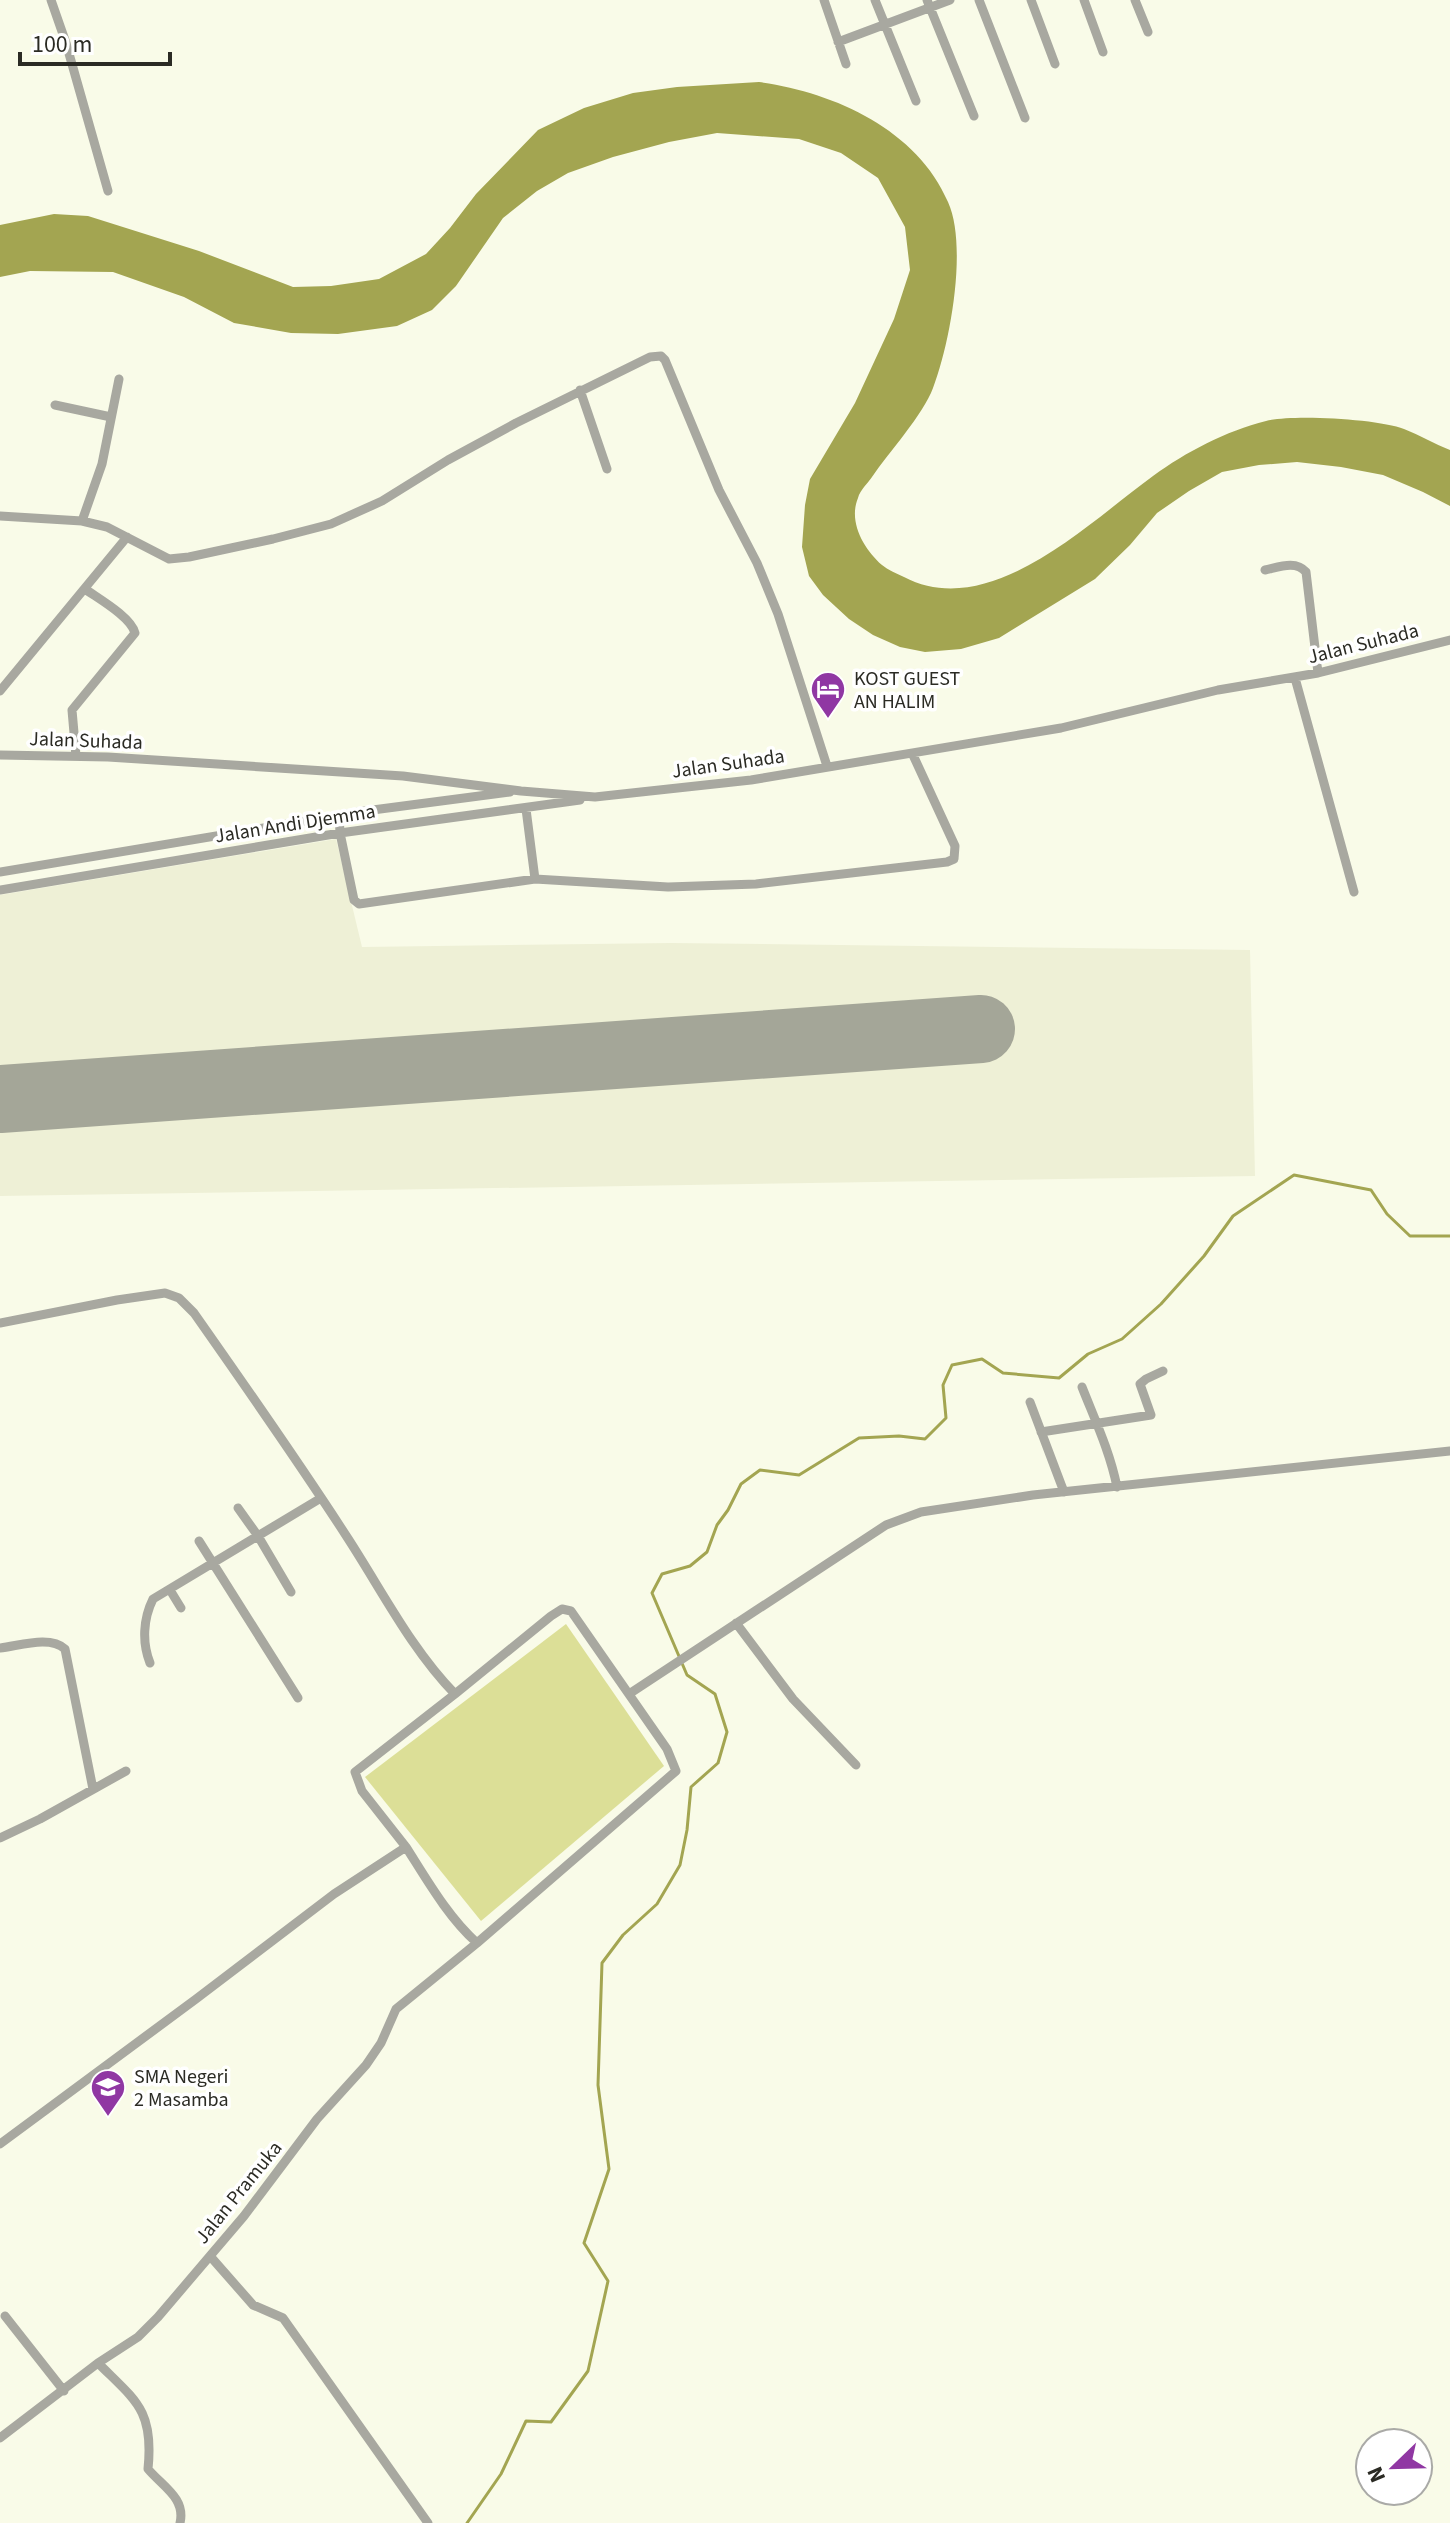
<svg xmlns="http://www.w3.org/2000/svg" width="1450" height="2523" font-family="'Source Sans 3',sans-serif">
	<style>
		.built { fill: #eef0d6 }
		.green { fill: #dcdf97 }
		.water { fill: #a3a551 }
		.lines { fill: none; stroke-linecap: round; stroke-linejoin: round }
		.stream { stroke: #a3a551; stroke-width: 3 }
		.runway { stroke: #a4a698; stroke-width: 68 }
		.minor { stroke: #a8a8a0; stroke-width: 9 }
		.labels { text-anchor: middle; stroke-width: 7; stroke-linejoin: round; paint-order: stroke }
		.street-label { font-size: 20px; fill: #2b2b24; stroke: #fff }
		.poi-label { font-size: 20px; fill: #2b2b24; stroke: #fff; text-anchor: start }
	</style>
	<rect width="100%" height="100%" fill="#f9fbe8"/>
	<path class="built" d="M336,839L362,947L671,943L1250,950L1255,1176L0,1196V895Z"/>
	<path class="green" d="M566,1624L664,1766L481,1921L365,1777Z"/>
	<path class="water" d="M759,82C833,92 917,129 948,202C968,246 950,344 933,388C923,415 889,452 872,477C868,483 860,490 858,498C848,522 864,549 882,565C888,570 896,573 904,577C990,622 1088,523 1153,476C1186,452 1226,431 1266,421C1292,414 1379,419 1404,429C1420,435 1434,444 1450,450V506L1423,492L1383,475L1341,467L1297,462L1259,465L1222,472L1189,491L1157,513L1130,545L1095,579L999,638L961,649L925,652L900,647L873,635L849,619L823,595L809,576L802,547L805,505L810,479L855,403L894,319L910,270L905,227L878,178L841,153L799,139L717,133L669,142L613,157L568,173L537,191L503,218L456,286L432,310L397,326L338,334L291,333L234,323L184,297L113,272L30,271L0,277V225L54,214L88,216L199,251L293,287L331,286L379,279L426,254L450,228L476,194L538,130L584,108L633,93L677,87Z"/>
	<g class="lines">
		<path class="stream" d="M467,2523L501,2474L526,2421L551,2422L588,2371L608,2281L584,2243L609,2169L598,2085L602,1963L623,1935L657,1904L680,1865L687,1830L691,1787L718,1763L727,1732L715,1694L687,1675L652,1593L662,1574L690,1566L707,1552L717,1525L728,1510L741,1484L760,1470L799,1475L859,1438L899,1436L925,1439L946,1418L943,1385L952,1365L982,1359L1003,1373L1059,1378L1088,1354L1122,1339L1161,1304L1204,1256L1233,1216L1294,1175L1371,1190L1387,1214L1410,1236H1450"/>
		<path class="runway" d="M0,1099L981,1029"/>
		<path class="minor" d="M51,0L66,43L108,191
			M824,0L846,64
			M875,0L916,101
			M927,0L974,116
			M979,0L1025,118
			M1031,0L1055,64
			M1084,0L1103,52
			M1135,0L1148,32
			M838,42L950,0
			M580,390L607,469
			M55,405L111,417
			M0,516L82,521L107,527L169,559L189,557L273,539L331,524L382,501L448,460L516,423L650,357L661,356L665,360L719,490L757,563L778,614L827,766
			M82,521L102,464L119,379
			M1265,570C1279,567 1296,560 1306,572L1318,673
			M1295,678L1354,892
			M0,691L127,537
			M0,755L108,757L403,776L521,791L595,797L751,780L1061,728L1218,690L1318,673L1450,640
			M76,756L72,710L135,633C131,617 99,599 85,589
			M526,809L535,879
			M339,815L340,833L354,900L359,904L535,879L668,887L756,884L947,862L954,859L955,846L913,755
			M0,872L365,811L510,792
			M0,890L340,833L580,800
			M0,1323L117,1300L165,1293L179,1298L194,1313C246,1387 298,1461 347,1537C381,1589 411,1649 455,1694L355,1772L362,1791L406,1847L334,1894L196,1999L0,2144
			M1082,1387C1095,1420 1110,1452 1117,1487
			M1030,1402L1064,1492
			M1041,1432L1151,1415L1140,1384L1146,1379L1163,1371
			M238,1508L258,1536L291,1592
			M199,1541L298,1698
			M170,1590L181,1608
			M736,1623L793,1699L856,1765
			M0,1648C19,1646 50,1635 65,1649L93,1789
			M150,1663C142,1643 143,1619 153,1599L321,1498
			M629,1694L886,1525L921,1512L1033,1495L1450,1451
			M0,1838L40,1819L126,1771
			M406,1847C427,1880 448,1917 477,1943L676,1771L667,1749L571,1611L562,1609L551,1616L455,1694
			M210,2256L253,2305L283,2318L428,2523
			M5,2316L64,2391
			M98,2363C136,2401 154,2410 148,2469C162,2486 186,2498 180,2523
			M0,2438L98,2363L138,2337L158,2317L244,2216L317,2119L366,2065L381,2043L396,2009L477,1943"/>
	</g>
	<defs>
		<g id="hotel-pin" transform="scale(1.8)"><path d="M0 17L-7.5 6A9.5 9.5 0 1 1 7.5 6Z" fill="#9037a3" stroke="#fff"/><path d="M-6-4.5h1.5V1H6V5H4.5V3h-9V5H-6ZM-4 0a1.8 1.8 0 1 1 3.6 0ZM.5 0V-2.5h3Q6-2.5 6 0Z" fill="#fff"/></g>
		<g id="school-pin" transform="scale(1.8)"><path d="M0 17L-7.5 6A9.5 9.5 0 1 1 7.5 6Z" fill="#9037a3" stroke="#fff"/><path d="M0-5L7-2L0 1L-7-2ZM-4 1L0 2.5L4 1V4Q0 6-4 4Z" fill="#fff"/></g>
	</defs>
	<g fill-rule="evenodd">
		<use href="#hotel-pin" x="828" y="689"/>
		<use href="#school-pin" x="108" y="2087"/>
	</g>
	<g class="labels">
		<g class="street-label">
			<text transform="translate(1363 643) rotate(-14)" y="7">Jalan Suhada</text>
			<text transform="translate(86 740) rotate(2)" y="7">Jalan Suhada</text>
			<text transform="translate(728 763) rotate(-8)" y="7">Jalan Suhada</text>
			<text transform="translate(295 823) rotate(-9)" y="7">Jalan Andi Djemma</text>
			<text transform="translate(238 2192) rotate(-51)" y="7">Jalan Pramuka</text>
		</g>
		<g class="poi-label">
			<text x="854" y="685">KOST GUEST<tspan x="854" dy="23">AN HALIM</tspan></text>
			<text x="134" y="2083">SMA Negeri<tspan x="134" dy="23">2 Masamba</tspan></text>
		</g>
	</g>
	<g transform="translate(1394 2467) rotate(247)"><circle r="38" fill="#ffffff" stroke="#aaaaa7" stroke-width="2"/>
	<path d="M0-6L14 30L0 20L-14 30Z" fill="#9037a3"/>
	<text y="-12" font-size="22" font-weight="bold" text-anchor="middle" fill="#2b2b24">N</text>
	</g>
	<path d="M20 52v12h150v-12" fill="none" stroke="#2b2b24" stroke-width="4"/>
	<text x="32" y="52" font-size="24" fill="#2b2b24" stroke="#ffffff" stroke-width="6" paint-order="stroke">100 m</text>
</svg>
